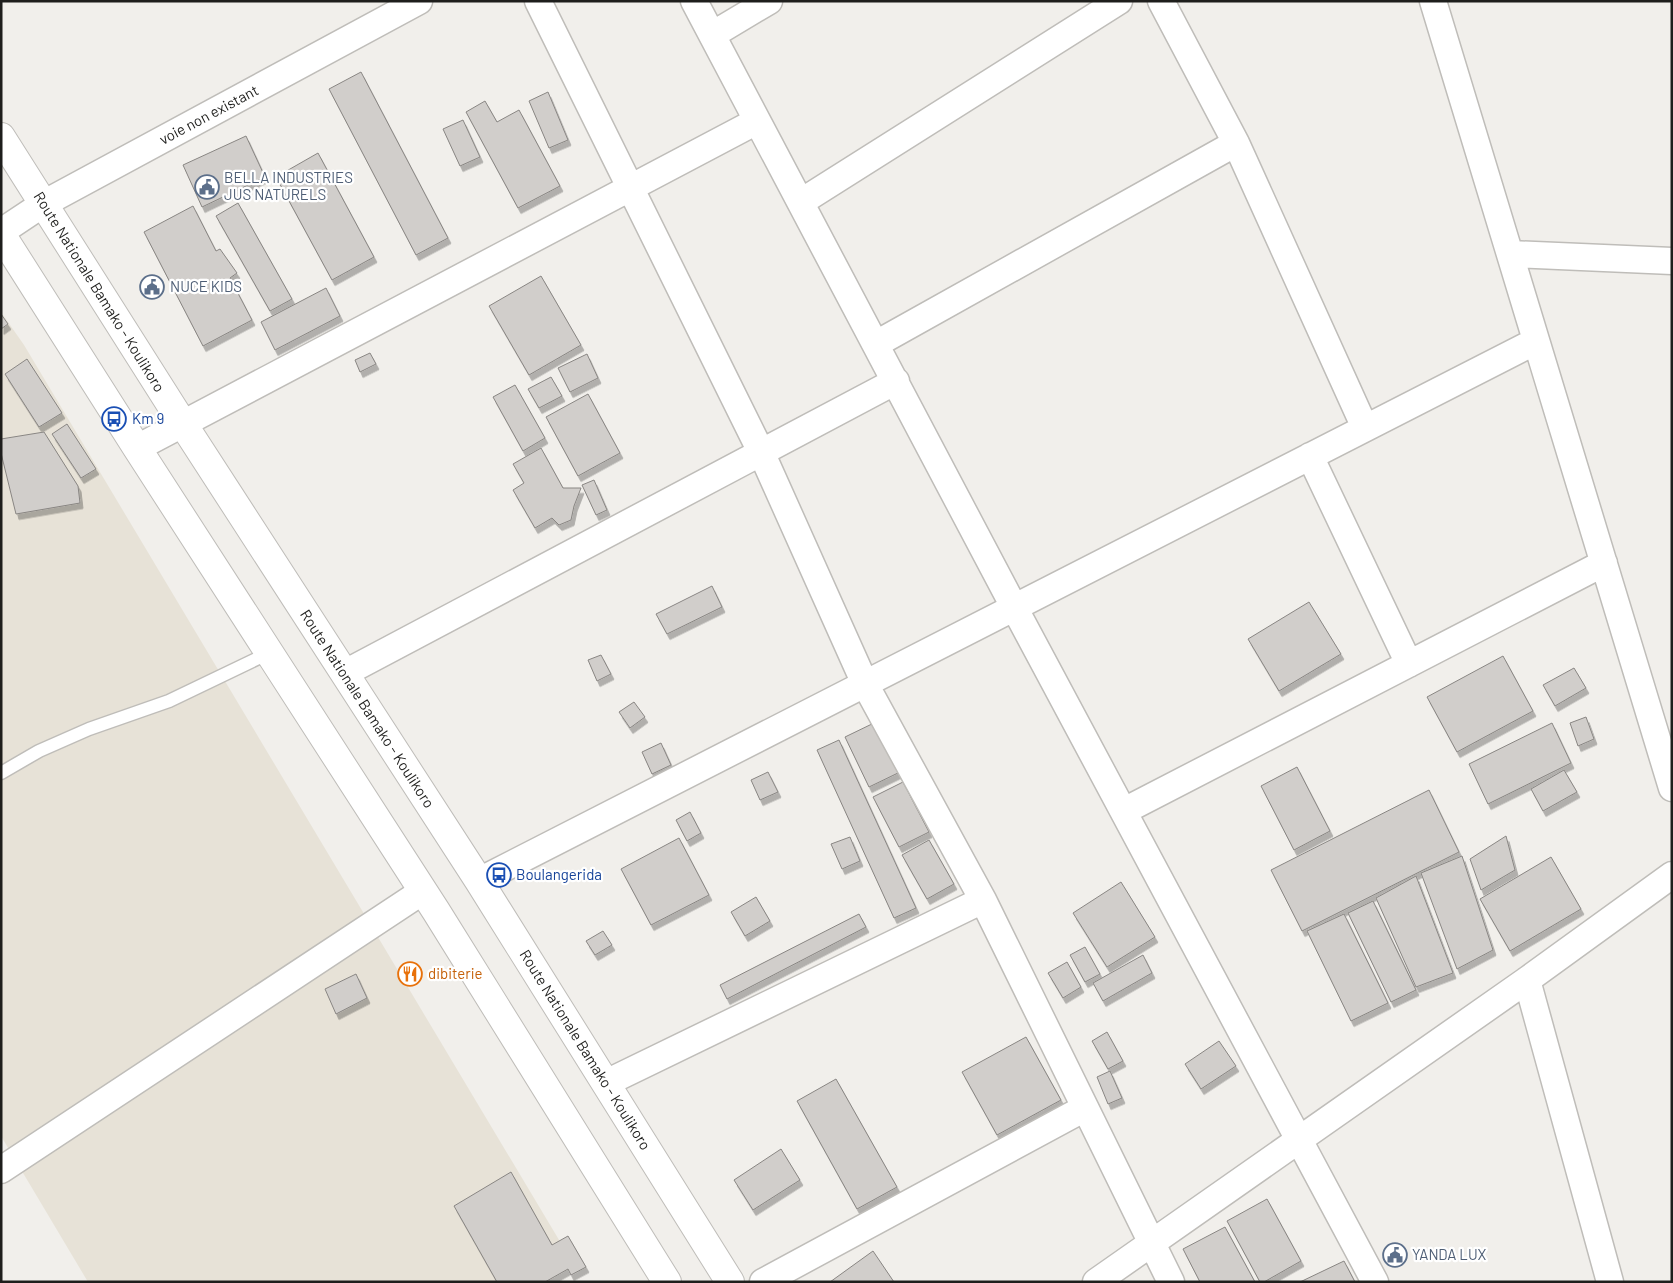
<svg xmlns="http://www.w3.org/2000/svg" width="1673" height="1283" font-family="Barlow,sans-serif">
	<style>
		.built { fill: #e7e2d7 }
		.building { fill: #d1cecb; stroke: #898683; filter: url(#shadow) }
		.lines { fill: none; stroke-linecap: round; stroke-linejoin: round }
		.service-casing { stroke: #bfbdb9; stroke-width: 15 }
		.minor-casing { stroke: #bfbdb9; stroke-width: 29 }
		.primary-casing { stroke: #bfbdb9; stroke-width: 30 }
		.service { stroke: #fff; stroke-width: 12 }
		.minor { stroke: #fff; stroke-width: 26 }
		.primary { stroke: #fff; stroke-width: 28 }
		.labels { text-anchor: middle; stroke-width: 4.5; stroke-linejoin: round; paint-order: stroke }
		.street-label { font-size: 15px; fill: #1e1e1c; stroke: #fff }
		.service-label { font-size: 15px; fill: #4e5e75; stroke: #fff; text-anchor: start }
		.transit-label { font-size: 15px; fill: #164399; stroke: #fff; text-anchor: start }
		.food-label { font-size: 15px; fill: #c56008; stroke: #fff; text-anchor: start }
	</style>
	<defs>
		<filter id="shadow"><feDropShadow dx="3" dy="5.5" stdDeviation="0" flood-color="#0004"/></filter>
	</defs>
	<rect width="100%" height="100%" fill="#f1efeb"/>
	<path class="built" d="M1,312L24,345L571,1260L535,1282H88L1,1136Z"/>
	<path class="building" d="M361,72L448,238L416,255L329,89Z
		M548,92L568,140L549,148L529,101Z
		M485,101L497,122L519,110L560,186L518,208L466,112Z
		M463,120L480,157L460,166L443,129Z
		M246,136L265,177L202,207L183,165Z
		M318,153L374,257L332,280L276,177Z
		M238,203L292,299L270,311L216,216Z
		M193,206L216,251L220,249L237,273L230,278L252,320L203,346L144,232Z
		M541,276L581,345L529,375L489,306Z
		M326,288L340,316L275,350L261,322Z
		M1,314L8,324L1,329Z
		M370,353L376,364L360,372L355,360Z
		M587,354L598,378L570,392L558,368Z
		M27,359L62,413L39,427L5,374Z
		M551,377L562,396L539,408L528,389Z
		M515,385L545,438L523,451L493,397Z
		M588,394L620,453L578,476L546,417Z
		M67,424L96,469L81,478L52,434Z
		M44,432L78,486L80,503L16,514L1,453V439Z
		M541,448L563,488H581L574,506L571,520L559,525L552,518L535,528L513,490L524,483L513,464Z
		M594,480L607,510L596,515L582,485Z
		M712,586L722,607L667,634L656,614Z
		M1309,602L1341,654L1279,691L1248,639Z
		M601,655L611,674L597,681L588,660Z
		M1503,656L1533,711L1457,752L1427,697Z
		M1574,668L1586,688L1555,706L1543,685Z
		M634,702L645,717L630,728L619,712Z
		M1586,717L1594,739L1578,746L1570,723Z
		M876,722L900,772L869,787L845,737Z
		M1552,723L1571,763L1488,804L1469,764Z
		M839,740L916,908L894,918L817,750Z
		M661,743L671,765L652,774L642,752Z
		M1297,767L1330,831L1294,850L1261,786Z
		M1564,770L1577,792L1543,811L1531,789Z
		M768,772L778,792L760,800L751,780Z
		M903,782L929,832L899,847L873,797Z
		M1429,790L1459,852L1302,931L1271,870Z
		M690,812L701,833L687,841L676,820Z
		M1506,836L1515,870L1481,890L1470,859Z
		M850,837L860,861L842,869L831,844Z
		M679,838L709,895L651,925L621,869Z
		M929,840L954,884L927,899L902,855Z
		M1462,856L1493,950L1457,969L1421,873Z
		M1551,857L1581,909L1510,951L1480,899Z
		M1416,876L1453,973L1416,987L1376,898Z
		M1121,882L1155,937L1107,967L1073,913Z
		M756,897L770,921L745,936L731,912Z
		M1373,901L1416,990L1391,1002L1348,913Z
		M859,914L866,927L727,999L720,985Z
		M1344,914L1388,1003L1351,1021L1307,931Z
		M603,931L612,945L595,955L586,941Z
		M1085,947L1100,974L1085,982L1070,955Z
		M1143,955L1152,973L1103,1001L1093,983Z
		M1067,962L1081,987L1063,998L1048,973Z
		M356,974L367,998L336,1014L325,989Z
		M1107,1032L1123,1061L1108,1069L1092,1041Z
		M1026,1037L1061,1100L997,1135L962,1072Z
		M1219,1041L1236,1066L1201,1089L1185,1064Z
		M1110,1071L1122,1098L1108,1104L1097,1077Z
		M836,1079L897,1187L857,1209L797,1101Z
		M781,1149L800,1180L753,1210L734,1180Z
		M511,1172L552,1245L568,1236L586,1267L571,1275L568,1269L545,1282H497L454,1206Z
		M1267,1199L1301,1261L1264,1282H1260L1227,1221Z
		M1225,1227L1255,1282H1200L1183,1249Z
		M873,1251L894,1282H830Z
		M1344,1261L1355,1282H1300Z"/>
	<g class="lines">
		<g class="service-casing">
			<path id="service" d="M1,773L39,751L89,729L169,701L269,653"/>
		</g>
		<g class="minor-casing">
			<path id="minor" d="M538,1L762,454L865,684L983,900L1171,1282
				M694,1L1014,607L1375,1282
				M1161,1L1236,143L1365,428
				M1433,1L1672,788
				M712,35L769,1
				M801,202L1119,1
				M1,232L43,204L419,1
				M1510,254L1672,261
				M876,344L1236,143
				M137,448L757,121
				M1310,456L1409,664
				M345,673L896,381
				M1124,811L1604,563
				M479,881L1536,341
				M1527,980L1610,1282
				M606,1083L983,900
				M1,1170L423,891
				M763,1282L1085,1108
				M1096,1282L1527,980L1672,875"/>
		</g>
		<g class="primary-casing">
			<path id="primary" d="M1,137L183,424L479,881L730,1282
				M1,234L137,448L436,911L667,1282"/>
		</g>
		<use href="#service" class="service"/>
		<use href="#minor" class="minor"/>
		<use href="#primary" class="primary"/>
	</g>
	<defs>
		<g id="civic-ring" transform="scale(1.25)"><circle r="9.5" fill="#fff" stroke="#5c6f8a" stroke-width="1.5"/><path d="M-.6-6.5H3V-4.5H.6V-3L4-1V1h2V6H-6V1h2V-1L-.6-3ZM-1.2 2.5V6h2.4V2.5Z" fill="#5c6f8a"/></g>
		<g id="bus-ring" transform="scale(1.25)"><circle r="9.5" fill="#fff" stroke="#1a4fb4" stroke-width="1.5"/><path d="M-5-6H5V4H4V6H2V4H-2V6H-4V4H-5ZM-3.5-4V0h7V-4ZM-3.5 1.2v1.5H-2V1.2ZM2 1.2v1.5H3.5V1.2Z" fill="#1a4fb4"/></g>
		<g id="restaurant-ring" transform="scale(1.25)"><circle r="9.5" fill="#fff" stroke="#e8710a" stroke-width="1.5"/><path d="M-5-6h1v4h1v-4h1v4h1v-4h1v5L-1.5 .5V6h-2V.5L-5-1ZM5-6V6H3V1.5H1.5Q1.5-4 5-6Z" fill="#e8710a"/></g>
	</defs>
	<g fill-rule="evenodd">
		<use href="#civic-ring" x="207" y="187"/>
		<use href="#civic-ring" x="152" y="287"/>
		<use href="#bus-ring" x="114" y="419"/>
		<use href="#bus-ring" x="499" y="875"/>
		<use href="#restaurant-ring" x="410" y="974"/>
		<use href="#civic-ring" x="1395" y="1255"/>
	</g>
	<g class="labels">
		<g class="street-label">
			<text transform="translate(209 115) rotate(-28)" y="5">voie non existant</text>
			<text transform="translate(99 292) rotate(58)" y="5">Route Nationale Bamako - Koulikoro</text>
			<text transform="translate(367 709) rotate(57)" y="5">Route Nationale Bamako - Koulikoro</text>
			<text transform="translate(585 1050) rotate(58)" y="5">Route Nationale Bamako - Koulikoro</text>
		</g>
		<g class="service-label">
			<text x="224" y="183">BELLA INDUSTRIES<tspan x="224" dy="17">JUS NATURELS</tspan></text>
			<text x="170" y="292">NUCE KIDS</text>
			<text x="1412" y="1260">YANDA LUX</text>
		</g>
		<g class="transit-label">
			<text x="132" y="424">Km 9</text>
			<text x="516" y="880">Boulangerida</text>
		</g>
		<g class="food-label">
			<text x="428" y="979">dibiterie</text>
		</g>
	</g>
	<rect width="1673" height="1283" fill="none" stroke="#1e1e1c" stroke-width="5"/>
</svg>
